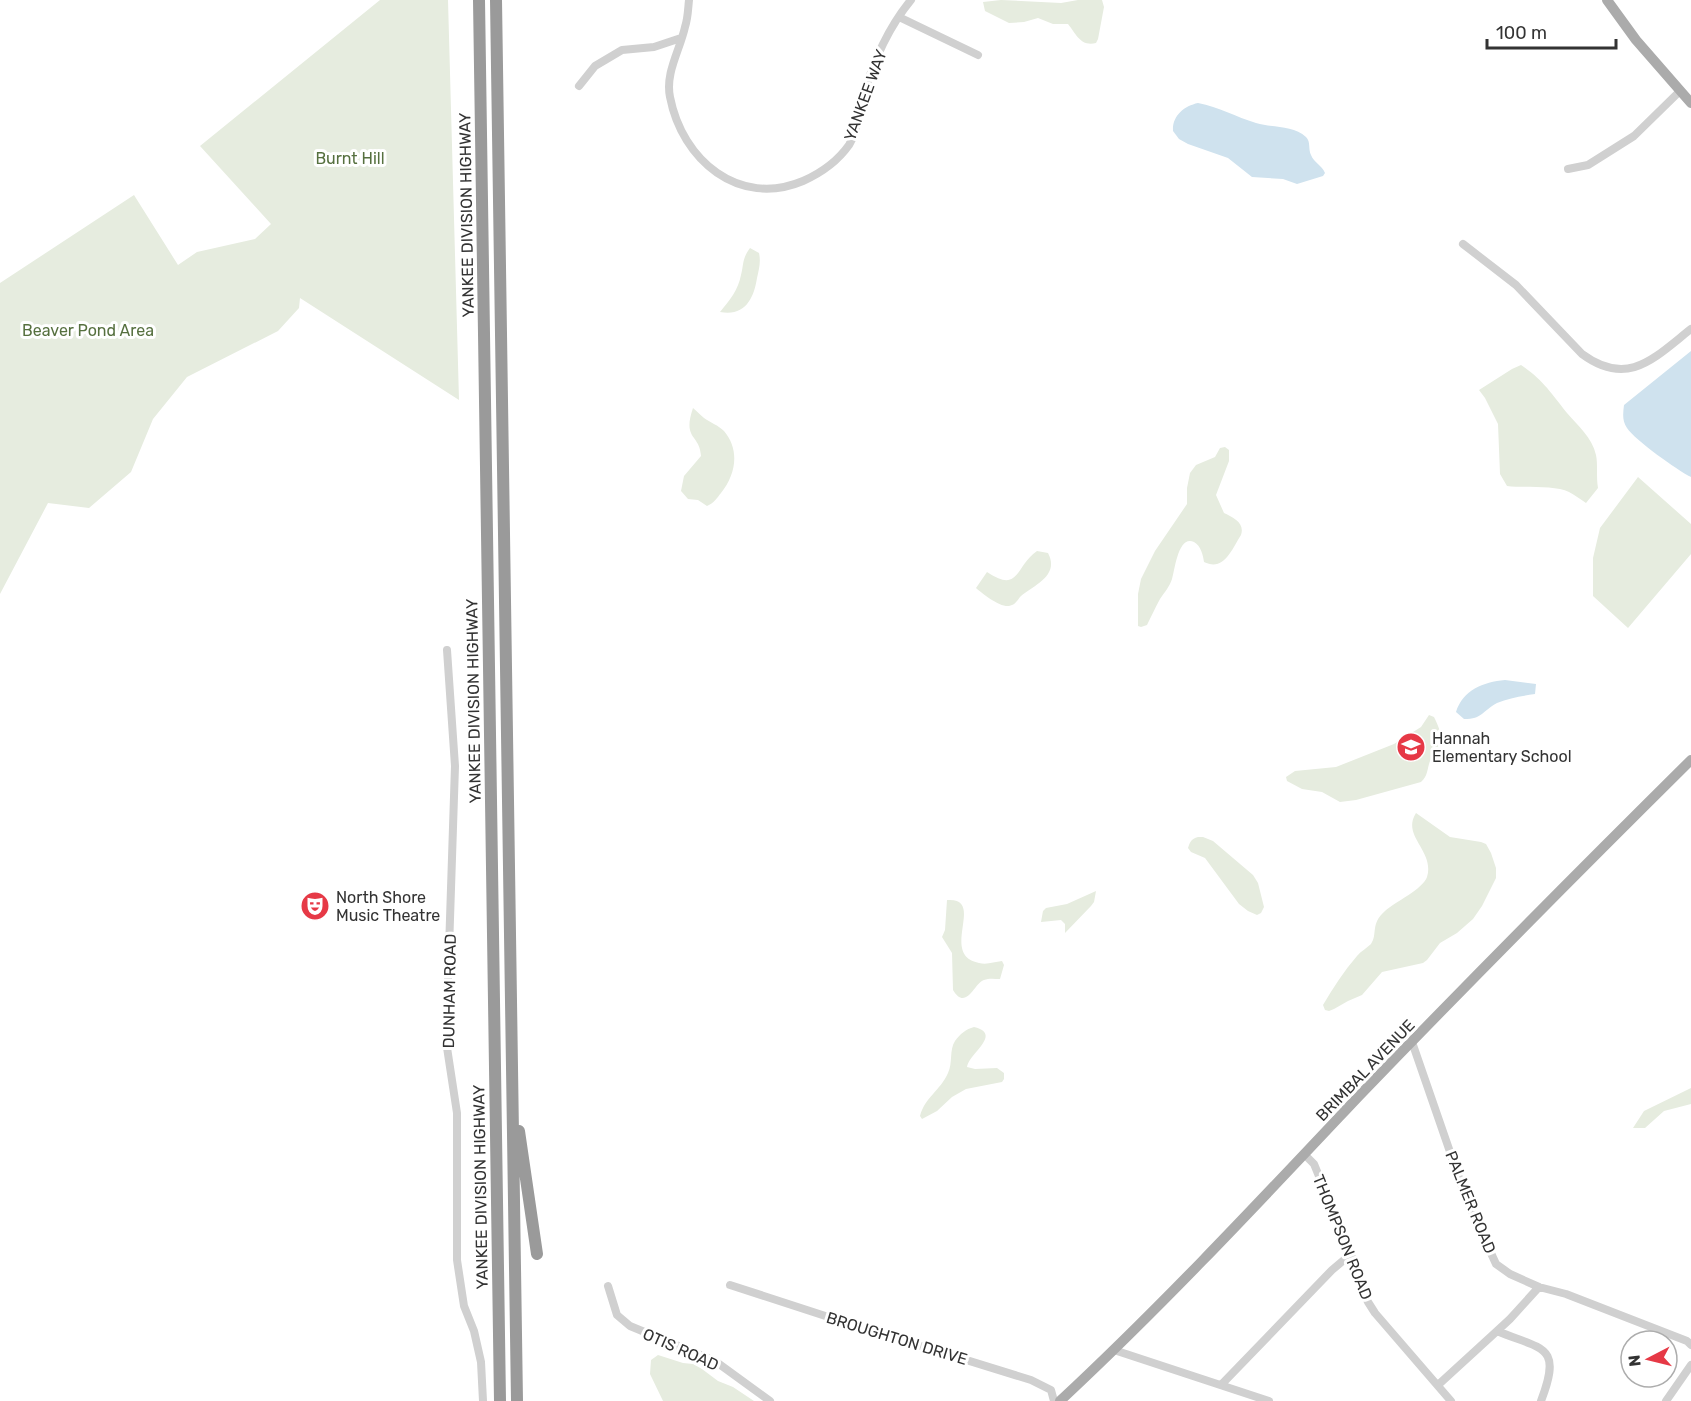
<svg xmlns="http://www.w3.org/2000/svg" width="1691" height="1401" font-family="Rubik,sans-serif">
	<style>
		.green { fill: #e6ecdf }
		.water { fill: #cfe2ee }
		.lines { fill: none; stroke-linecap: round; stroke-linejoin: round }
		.minor { stroke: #d0d0d0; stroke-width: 8 }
		.major { stroke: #ababab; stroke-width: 10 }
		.highway { stroke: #9a9a9a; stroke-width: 12 }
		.labels { text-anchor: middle; stroke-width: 6; stroke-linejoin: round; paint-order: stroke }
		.street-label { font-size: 16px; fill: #333; stroke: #fff }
		.park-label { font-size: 16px; fill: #56703f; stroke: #fff }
		.poi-label { font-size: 16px; fill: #333; stroke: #fff; text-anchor: start }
	</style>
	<rect width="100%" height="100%" fill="#fff"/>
	<path class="green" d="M380,0H448L459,400L300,298L299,308L278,331L187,377L153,419L131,472L89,508L48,503L0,594V283L134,195L178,265L197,252L255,239L271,224L200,146Z
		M1001,0L1061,3L1078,0H1102L1104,7L1098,39L1096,43C1081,47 1076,34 1068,24H1053L1038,18L1024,22L1009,23L985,11L983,2Z
		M750,248L759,253C761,262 759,269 757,278C754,298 745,317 720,312C730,300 738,290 741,275C744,263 742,259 750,248Z
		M1521,365C1543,380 1551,393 1567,413C1578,426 1592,437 1596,455C1598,464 1596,477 1598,488L1586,503C1580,499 1575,495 1569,492C1555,485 1524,488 1507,486L1500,474L1498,424L1485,398L1479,390L1512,369Z
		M693,408C697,411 700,415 704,418C711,423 718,425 724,431C740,450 736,474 721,493C717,498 714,503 707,506L698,500L688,499L681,491L684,476L701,456C700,434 682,440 693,408Z
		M1225,447L1229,450V461L1216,495L1224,513C1234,518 1245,523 1241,535C1232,549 1224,572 1204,562C1203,555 1201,546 1194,542C1178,535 1175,570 1172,579C1170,586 1164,593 1160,599C1155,608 1151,617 1147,625L1141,627L1138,626V594L1141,579L1155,551L1187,504V488L1190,473L1196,465L1215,457L1220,448Z
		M1638,477L1691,524V554L1628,628L1593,596V558L1600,528Z
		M1037,551L1048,553C1060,576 1034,585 1020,597C1017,601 1015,605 1009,606C999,607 983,594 976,588L987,572C1020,594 1015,566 1037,551Z
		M1429,715L1434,717C1446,742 1441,739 1430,761C1427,769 1428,776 1421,782L1356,800L1340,802L1322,792L1302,789L1287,781L1286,777L1295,771L1336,767L1394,744L1421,727Z
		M1416,813L1450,837L1481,842L1486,844L1491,853L1496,868V878L1482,906L1473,919L1457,933L1440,943L1427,960L1423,963L1382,972L1362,995L1348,1001L1334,1009L1329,1011L1325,1010L1323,1005C1333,988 1344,971 1357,956C1361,951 1367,948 1371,944C1378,934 1370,924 1385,911C1395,902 1423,889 1427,877C1435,851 1401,836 1416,813Z
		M1198,837H1203L1213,841L1253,875L1258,883L1264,907L1261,913L1257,915L1248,911L1239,904L1205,858L1191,852L1188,848C1190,842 1191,839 1198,837Z
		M1096,891L1094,902L1091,906L1065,933V924L1061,920L1041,922L1043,911L1046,908L1067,904Z
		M947,900C987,897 938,955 979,963C987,965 994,962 1002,961L1004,965L1000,979C995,979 989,978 984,980C975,982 966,1012 953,990L952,953L942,937L945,930Z
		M974,1027C1003,1034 969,1053 967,1067L975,1069L997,1068L1004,1073V1079L1002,1082L966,1089L952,1097L937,1111L922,1119L920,1116C925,1097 940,1091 948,1073C953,1063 949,1050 955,1041C960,1034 966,1029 974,1027Z
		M1691,1088V1104L1664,1111L1645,1128H1633L1644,1111Z
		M658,1355L683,1363L693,1364L702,1369L718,1381L733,1387L754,1401H663L650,1374L651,1360Z"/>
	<path class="water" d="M1198,103C1219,107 1236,117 1256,123C1272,128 1293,125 1306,137C1311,142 1308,149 1311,155C1314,163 1322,165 1325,173L1323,176L1297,184L1283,179L1252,177L1228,158L1188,144L1179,139L1173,131C1172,116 1184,106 1198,103Z
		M1691,351V477C1677,470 1635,440 1627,428C1622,421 1623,413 1624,405Z
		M1505,680L1536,684L1535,694C1522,696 1509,698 1497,703C1482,711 1483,719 1464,719L1456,712C1463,690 1483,682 1505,680Z"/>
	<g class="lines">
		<path class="minor" d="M689,0C688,9 688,18 685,27C680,50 665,73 670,97C682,160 739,208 803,181C821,173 837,162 849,145C858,131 858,113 863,97C873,62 888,28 911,0
			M899,17L978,55
			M579,86L595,66L622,50L654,47L681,38
			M1568,169L1588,165L1634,136L1680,91
			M1463,244L1516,285L1582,354C1628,388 1654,358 1691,329
			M447,650L455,766L446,1041L457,1113V1260L464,1306L474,1331L481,1362L483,1401
			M1412,1042L1467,1201L1496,1264L1510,1274L1539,1287L1566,1294L1687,1341L1691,1345
			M1305,1155L1314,1164L1351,1254L1361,1287L1368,1302L1375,1313L1451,1401
			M730,1285L850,1324L1031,1380L1051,1390L1054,1401
			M608,1286L617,1315L630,1326L715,1361L770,1401
			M1497,1331L1510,1319L1539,1287
			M1114,1350L1269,1401
			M1221,1385L1332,1270L1351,1254
			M1438,1385L1497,1331C1542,1350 1563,1344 1541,1401
			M1666,1401L1691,1365"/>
		<path class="major" d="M1607,0L1636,40L1691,103
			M1060,1401C1164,1304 1261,1200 1359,1096C1468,983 1579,871 1691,760"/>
		<path class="highway" d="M479,0L500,1401
			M496,0L517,1401
			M519,1131L537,1254"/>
	</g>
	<defs>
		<g id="school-disc" transform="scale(1.5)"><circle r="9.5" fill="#e63946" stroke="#fff"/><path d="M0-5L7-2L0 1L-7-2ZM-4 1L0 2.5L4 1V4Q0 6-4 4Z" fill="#fff"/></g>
		<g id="theatre-disc" transform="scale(1.5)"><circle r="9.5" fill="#e63946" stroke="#fff"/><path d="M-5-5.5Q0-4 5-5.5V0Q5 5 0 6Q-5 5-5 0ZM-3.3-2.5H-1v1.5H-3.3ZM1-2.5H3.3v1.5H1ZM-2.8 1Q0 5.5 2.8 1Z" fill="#fff"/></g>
	</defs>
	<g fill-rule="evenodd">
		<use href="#school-disc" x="1411" y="747"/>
		<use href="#theatre-disc" x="315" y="906"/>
	</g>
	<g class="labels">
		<g class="street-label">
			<text transform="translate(865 95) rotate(-70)" y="6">YANKEE WAY</text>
			<text transform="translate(466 215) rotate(-91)" y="6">YANKEE DIVISION HIGHWAY</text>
			<text transform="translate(473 701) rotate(-91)" y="6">YANKEE DIVISION HIGHWAY</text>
			<text transform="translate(449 991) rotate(-89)" y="6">DUNHAM ROAD</text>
			<text transform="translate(1365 1070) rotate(-46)" y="6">BRIMBAL AVENUE</text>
			<text transform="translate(480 1187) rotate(-91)" y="6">YANKEE DIVISION HIGHWAY</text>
			<text transform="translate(1471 1202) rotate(68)" y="6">PALMER ROAD</text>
			<text transform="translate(1343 1237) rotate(68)" y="6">THOMPSON ROAD</text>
			<text transform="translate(897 1338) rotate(17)" y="6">BROUGHTON DRIVE</text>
			<text transform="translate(681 1349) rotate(24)" y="6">OTIS ROAD</text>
		</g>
		<g class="park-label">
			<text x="350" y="164">Burnt Hill</text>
			<text x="88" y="336">Beaver Pond Area</text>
		</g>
		<g class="poi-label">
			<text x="1432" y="744">Hannah<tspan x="1432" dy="18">Elementary School</tspan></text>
			<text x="336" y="903">North Shore<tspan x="336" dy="18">Music Theatre</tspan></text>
		</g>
	</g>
	<g transform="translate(1649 1359) rotate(263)"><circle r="28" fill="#ffffff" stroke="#adadad" stroke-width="1.5"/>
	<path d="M0-4.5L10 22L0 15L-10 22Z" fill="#e63946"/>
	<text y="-9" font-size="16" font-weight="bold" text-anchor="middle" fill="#333333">N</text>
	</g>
	<path d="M1487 39v9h129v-9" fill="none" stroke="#333333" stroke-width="3"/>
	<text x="1496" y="39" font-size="18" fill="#333333" stroke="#ffffff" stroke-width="4.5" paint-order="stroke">100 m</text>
</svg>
